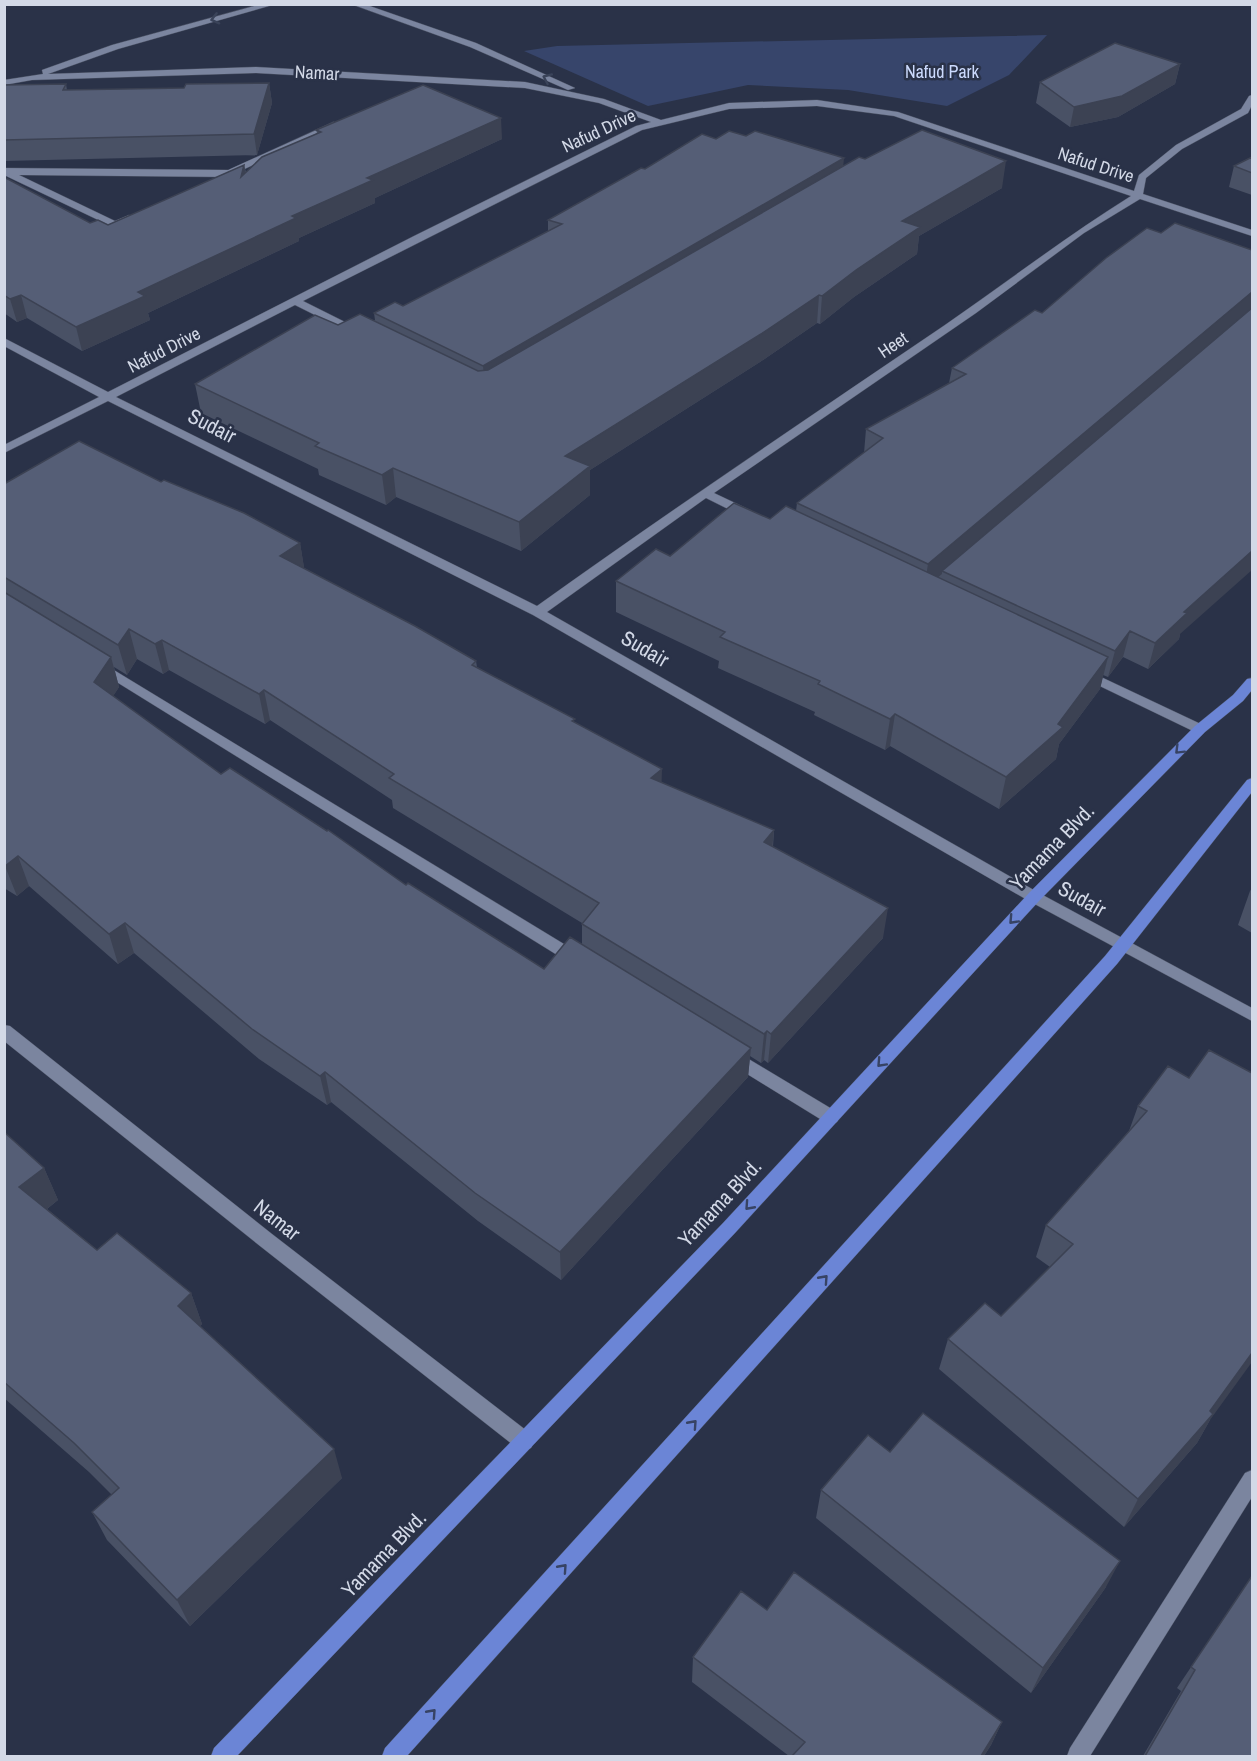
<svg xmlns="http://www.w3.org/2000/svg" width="1257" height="1761" font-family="'Archivo Narrow',sans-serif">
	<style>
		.green { fill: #37456b }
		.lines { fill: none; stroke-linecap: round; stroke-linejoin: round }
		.minor-casing { stroke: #484f61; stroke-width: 1 }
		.major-casing { stroke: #484f61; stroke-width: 1 }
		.minor { fill: #7b859f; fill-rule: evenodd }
		.major { fill: #6b85d6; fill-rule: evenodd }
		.wall { fill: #495165; fill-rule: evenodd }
		.shaded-wall { fill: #3c4253 }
		.building { fill: #555e76; stroke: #3c4253; stroke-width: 1.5 }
		.oneway { stroke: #3a4359 }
		.oneway2 { stroke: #374364 }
		.labels { text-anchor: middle; stroke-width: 5; stroke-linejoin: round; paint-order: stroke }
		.far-park-label { font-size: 18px; fill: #ccdafd; stroke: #2a3248 }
		.far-street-label { font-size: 18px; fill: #d3d9e7; stroke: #2a3248 }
		.street-label { font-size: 21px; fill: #d3d9e7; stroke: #2a3248 }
	</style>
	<rect width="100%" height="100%" fill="#2a3248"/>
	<path class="green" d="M1047,35L1009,75L947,106L848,90L748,85L648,106L524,51L557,46Z"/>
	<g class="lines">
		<g class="minor-casing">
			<path id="minor" d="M261,4H276L118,49L48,74L256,67L525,82L604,99L661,120L729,103L817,100L898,112L1134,191L1139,175L1176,145L1241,109L1249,96L1252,95V105L1248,113L1182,149L1146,178L1143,194L1252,230V236L1140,199L1084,233L976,313L714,493L752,511V517H744L706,498L547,612L1039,893L1252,1008V1021L1029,901L533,615L108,401L4,453V445L99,397L4,346V338L108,392L414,236L636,126L651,122L599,103L525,88L256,73L32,80L4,85V80L43,74L42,70L112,45ZM817,106L894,116L1131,196C1067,236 1007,282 945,325C808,418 671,510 537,606L116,397L295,305L353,334H361V330L303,301L642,130L729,109Z
				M351,4H364L476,43L575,88L568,90L470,47Z
				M334,122L338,125L337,127L227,177L19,175L115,221L129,215L134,218L115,228L4,175V168L228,170Z
				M99,661L582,955L584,959L582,963H570L94,668L92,665L94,662Z
				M1084,669L1205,726L1207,729L1200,734L1195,732L1079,676L1077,673Z
				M4,1025L10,1026L272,1234L531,1434L534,1441L531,1448L524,1450L517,1448L260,1246L4,1041Z
				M732,1049L837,1112L839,1117L837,1122L831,1124L825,1122L726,1061L724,1056L726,1051Z
				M1252,1470V1497L1090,1756H1067L1070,1748L1245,1473Z"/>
		</g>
		<g class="major-casing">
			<path id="major" d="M1252,678V690L1243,701L1205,732L1039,901L735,1233L237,1756H211L214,1748L723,1223L1029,893L1195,726L1233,695L1247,679Z
				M1252,778V792L1117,964L407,1756H382L385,1748L1105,956L1247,780Z"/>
		</g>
		<use href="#minor" class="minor"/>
		<use href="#major" class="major"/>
	</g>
	<path class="wall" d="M1180,64L1175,84L1118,117L1070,127L1036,103L1040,82Z
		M269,83L272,103L257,155L4,161V85L66,84L67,90L184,88Z
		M316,130L502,139L375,198V203L299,238V241L148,313L150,320L82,351L27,318L17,322L4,313V177L90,223L108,225L244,165L246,172L317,133Z
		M716,139L843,166L865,159L1002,188L919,236L917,254L854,297L820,324L817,323L760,362L590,470V495L521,551L396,497L386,505L319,475L318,469L201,413L195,384L375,320L374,313L403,306L548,231V220L645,169Z
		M1252,157V195L1229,187L1234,166Z
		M1035,310L1180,634L1179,639L1148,669L1123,657L1108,677L1103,675L1100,689L1059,744L1056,759L999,809L890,746L885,750L814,715L815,712L718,668L719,661L616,612V581L670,556L770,519L796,511L797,503L864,453L866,429L949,383L952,368Z
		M161,482L300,543L304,568L476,661L477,667L576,723L661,783L774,830L773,847L883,938L768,1063L764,1060L761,1063L750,1056L748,1077L561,1280L478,1221L331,1102L327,1105L259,1059L134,953L118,964L29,886L17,896L4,888V484ZM137,659L163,674L169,670L265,724L270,720L392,800L393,808L582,923V945L544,969L406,885L221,774L113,696L119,687L114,667L127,675Z
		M1252,888V933L1238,925L1250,891Z
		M1168,1066L1210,1420L1197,1443L1124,1527L939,1369L948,1339L1001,1316L1050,1267L1036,1257L1046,1225L1129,1131L1138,1106Z
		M4,1132L44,1168L58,1200L47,1209L97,1250L191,1293L202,1324L200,1326L342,1478L190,1626L107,1540L92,1512L112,1495L89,1472L4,1398Z
		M890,1452L1106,1587L1031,1693L816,1518L821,1490Z
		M1252,1576V1756H1143L1181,1691L1177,1688Z
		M767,1610L1002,1722L991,1745L984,1756H789L692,1682L693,1657Z"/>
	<path class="shaded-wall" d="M1180,64L1175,84L1118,117L1070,127L1074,107Z
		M269,83L272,103L257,155L254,134Z
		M501,118L502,139L375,198V203L299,238V241L148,313L150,320L82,351L76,327L138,292L292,216L367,178Z
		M844,158L842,179L485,388L483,366Z
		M1006,161L1002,188L919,236L917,254L854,297L820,324L822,296L856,270L902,221Z
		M244,165L248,187L241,177Z
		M1252,292V314L942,571V574L924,589L928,564Z
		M21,295L27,318L17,322L10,299Z
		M819,295L817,323L760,362L590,470V495L521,551L519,522L565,456Z
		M393,468L396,497L386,505L382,475Z
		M300,543L305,573L280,556Z
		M1252,551V570L1180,634L1179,639L1148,669L1155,643L1184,612Z
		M129,629L137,659L127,675L118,645Z
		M1130,631L1123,657L1108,677L1115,651Z
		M162,640L169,670L163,674L155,644Z
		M111,657L119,687L103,712L94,682Z
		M1108,657L1100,689L1059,744L1056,759L999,809L1006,777L1058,724Z
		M264,690L270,720L265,724L259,694Z
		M895,714L890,746L885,750L890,719Z
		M662,769L661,799L651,778Z
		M774,830L771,860L764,842Z
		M18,856L29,886L17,896L5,866Z
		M888,908L883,938L768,1063L771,1034Z
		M125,923L134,953L118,964L109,934Z
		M767,1031L764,1060L761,1063L764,1034Z
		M751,1048L748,1077L561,1280L560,1252Z
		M325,1072L331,1102L327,1105L320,1076Z
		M44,1168L58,1200L34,1219L19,1187Z
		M191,1293L202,1324L189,1337L178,1306Z
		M1252,1353V1362L1210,1420L1197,1443L1124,1527L1138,1499L1210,1411Z
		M334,1449L342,1478L190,1626L177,1600Z
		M1120,1561L1106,1587L1031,1693L1043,1668Z
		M1002,1722L991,1745L984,1756H981Z"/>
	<path class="building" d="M1115,43L1180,64L1122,96L1074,107L1040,82Z
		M269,83L254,134L4,140V85L66,84L63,90L184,88L186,84Z
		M423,85L501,118L367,178L373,180L292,216L296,218L138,292L145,296L76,327L21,295L10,299L4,295V177L90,223L98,220L108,225L244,165L241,177L262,157L321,132L316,130Z
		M922,130L1006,161L902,221L920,227L856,270L822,296L819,295L761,334L565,456L590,466L519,522L393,468L382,475L315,446L319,443L195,384L315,315L338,325L360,314L478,371L488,370L859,157L865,159Z
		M729,131L746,136L755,131L844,158L483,366L374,313L395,302L403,306L562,224L548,220L641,168L645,169L702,134L716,139Z
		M1252,157V173L1234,166Z
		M1175,223L1252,250V292L928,564L797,503L883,438L866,429L966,374L952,368L1035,310L1042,313L1106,258L1147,228L1161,233Z
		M1252,308V551L1184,612L1187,613L1155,643L1130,631L1115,651L942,571Z
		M79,441L161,482L164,480L244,513L300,543L280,556L415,626L476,661L472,665L575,719L572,721L662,769L651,778L774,830L764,842L888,908L771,1034L767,1031L764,1034L582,924L599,903L389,778L394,774L264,690L259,694L162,640L155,644L129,629L118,645L4,577V484Z
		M734,503L770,519L786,506L1108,657L1058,724L1063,727L1006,777L895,714L890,719L818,684L820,681L720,637L725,632L616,581L656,549L670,556Z
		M4,592L111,657L94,682L221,774L230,768L327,831L328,830L406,885L408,883L544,969L570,937L751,1048L560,1252L475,1193L325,1072L320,1076L252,1029L125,923L109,934L18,856L5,866L4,865Z
		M1209,1050L1252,1073V1353L1210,1411L1213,1414L1138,1499L948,1339L985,1303L1001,1316L1073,1244L1046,1225L1147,1111L1138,1106L1168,1066L1189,1078Z
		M4,1132L44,1168L19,1187L97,1250L117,1233L191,1293L178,1306L334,1449L177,1600L92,1512L119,1488L74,1443L4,1382Z
		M923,1413L1120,1561L1043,1668L821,1490L868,1435L890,1452Z
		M794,1572L1002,1722L981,1756H792L805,1742L693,1657L741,1591L767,1610Z
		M1252,1576V1756H1145L1195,1670L1191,1667Z"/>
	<defs><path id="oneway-chevron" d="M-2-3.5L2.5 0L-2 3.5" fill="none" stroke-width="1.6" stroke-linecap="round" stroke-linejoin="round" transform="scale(1.5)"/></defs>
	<g class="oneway">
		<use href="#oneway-chevron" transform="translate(215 19) rotate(166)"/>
		<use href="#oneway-chevron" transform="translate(547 78) rotate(-156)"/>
	</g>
	<g class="oneway2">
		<use href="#oneway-chevron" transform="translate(1179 750) rotate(135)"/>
		<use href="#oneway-chevron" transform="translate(1013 920) rotate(133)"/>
		<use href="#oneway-chevron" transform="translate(881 1063) rotate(133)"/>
		<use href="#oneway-chevron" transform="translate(749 1206) rotate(132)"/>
		<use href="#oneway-chevron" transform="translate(824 1279) rotate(-48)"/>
		<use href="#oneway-chevron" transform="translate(693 1424) rotate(-48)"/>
		<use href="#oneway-chevron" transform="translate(563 1568) rotate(-48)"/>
		<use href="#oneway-chevron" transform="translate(432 1713) rotate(-48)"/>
	</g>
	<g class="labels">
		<g class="far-park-label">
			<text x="942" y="78">Nafud Park</text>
		</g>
		<g class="far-street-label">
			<text transform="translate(317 73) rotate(3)" y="6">Namar</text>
			<text transform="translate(599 131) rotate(-25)" y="6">Nafud Drive</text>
			<text transform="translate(1096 165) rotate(18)" y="6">Nafud Drive</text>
			<text transform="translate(893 345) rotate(-34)" y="6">Heet</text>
			<text transform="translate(164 350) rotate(-27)" y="6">Nafud Drive</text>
		</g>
		<g class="street-label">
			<text transform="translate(212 426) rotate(27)" y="7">Sudair</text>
			<text transform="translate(645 649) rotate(30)" y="7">Sudair</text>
			<text transform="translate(1052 847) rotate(-46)" y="7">Yamama Blvd.</text>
			<text transform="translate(1082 899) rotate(29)" y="7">Sudair</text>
			<text transform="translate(720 1203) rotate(-47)" y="7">Yamama Blvd.</text>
			<text transform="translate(277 1220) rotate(38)" y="7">Namar</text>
			<text transform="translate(384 1554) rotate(-46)" y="7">Yamama Blvd.</text>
		</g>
	</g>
	<rect width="1257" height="1761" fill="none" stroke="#d3d9e7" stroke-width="12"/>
</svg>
